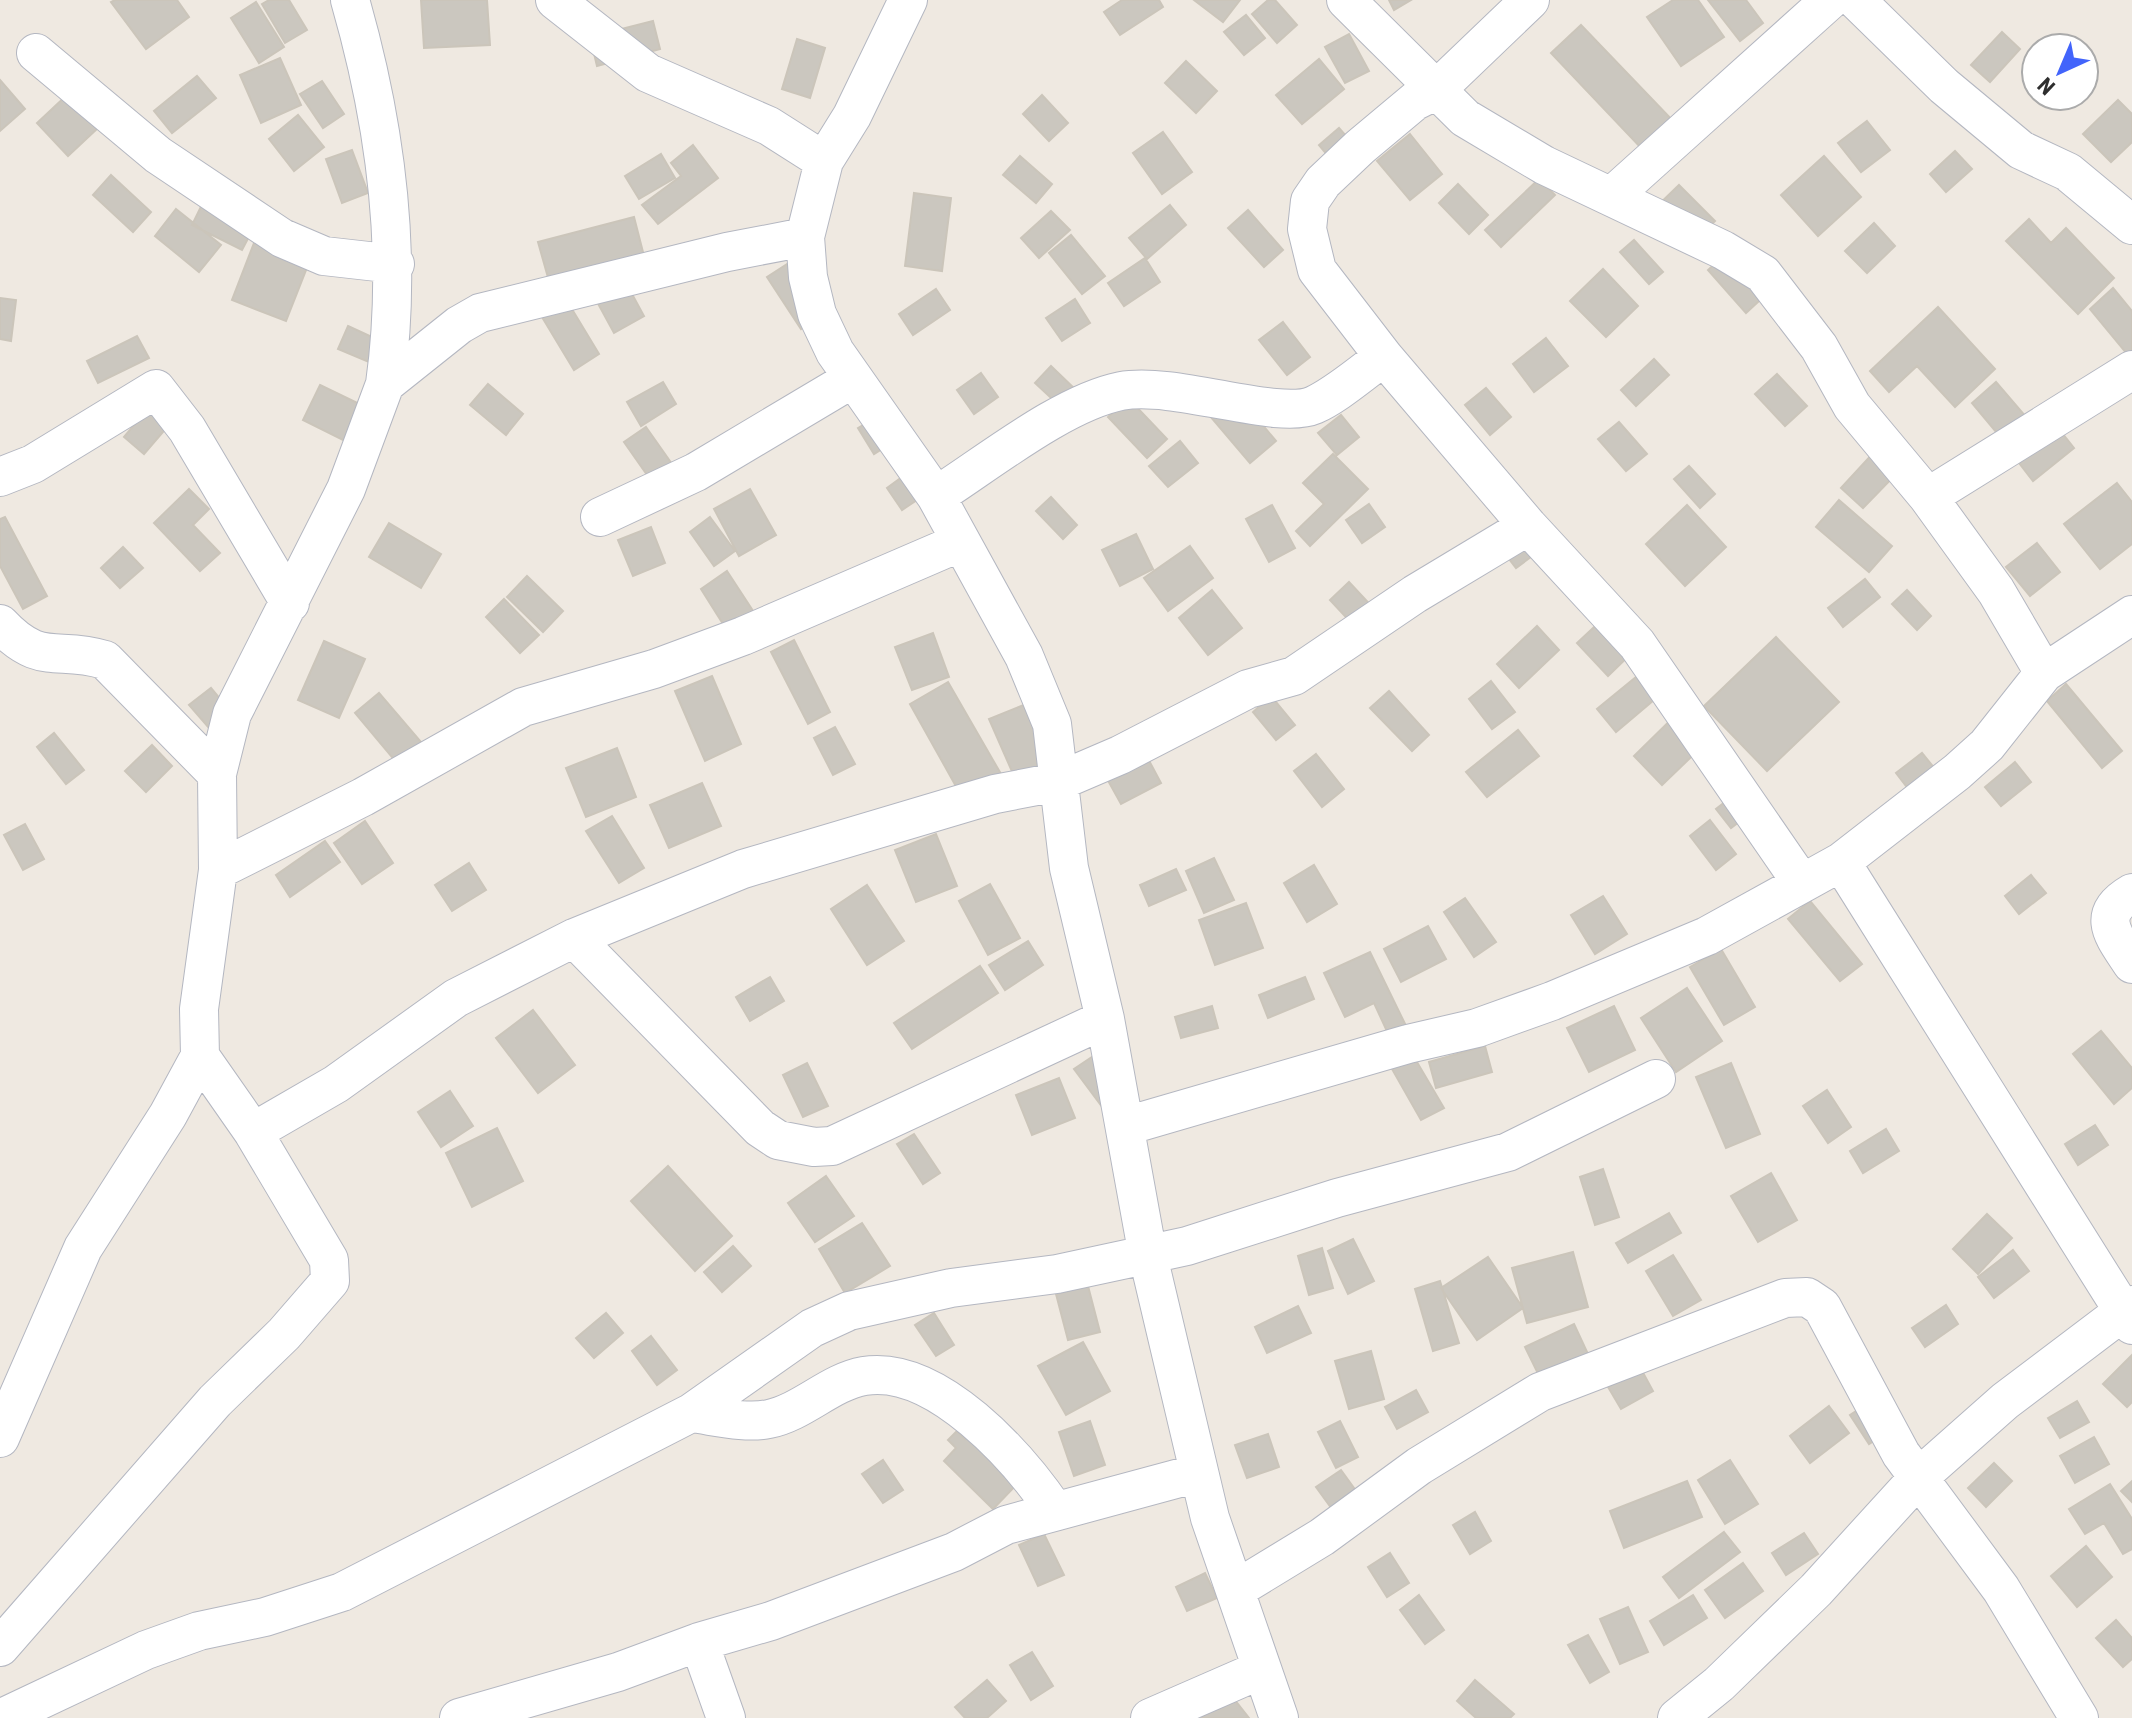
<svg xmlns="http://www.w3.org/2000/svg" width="2132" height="1718" font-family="'Roboto Condensed',sans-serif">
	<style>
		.building { fill: #cbc7bf; stroke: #cbc5ba; stroke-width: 2 }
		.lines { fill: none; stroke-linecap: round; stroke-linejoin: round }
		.minor-casing { stroke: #b4b7c1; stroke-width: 40 }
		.minor { stroke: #fff; stroke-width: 38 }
	</style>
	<rect width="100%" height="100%" fill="#efe9e1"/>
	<path class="building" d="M115,0H177L189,17L146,49L111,2Z
		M269,0H289L307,30L285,43L262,4Z
		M421,0H487L490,45L424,48Z
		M1122,0H1159L1163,7L1120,35L1104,12Z
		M1194,0H1240L1223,22Z
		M1268,0H1275L1297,25L1277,43L1252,14Z
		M1389,0H1411L1394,10Z
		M1673,0H1698L1724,37L1681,66L1647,17Z
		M1708,0H1746L1763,23L1740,41Z
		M256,2L284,47L259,63L231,18Z
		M1246,15L1265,38L1244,55L1224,32Z
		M653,21L660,49L597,66L590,37Z
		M1581,25L1675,123L1645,152L1551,53Z
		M2002,32L2020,49L1990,82L1971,65Z
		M1349,34L1369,71L1345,83L1325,47Z
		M797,39L825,48L810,98L782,89Z
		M280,58L301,105L261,123L240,75Z
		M1319,59L1344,89L1302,124L1276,95Z
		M1186,61L1217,91L1196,113L1165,83Z
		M197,76L216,98L172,133L154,111Z
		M0,80L25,109L0,131Z
		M322,81L344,114L323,128L300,94Z
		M67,95L98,128L68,156L37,123Z
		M1042,95L1068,123L1049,141L1023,114Z
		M2118,100L2132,114V142L2111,162L2083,134Z
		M298,115L324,147L294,171L269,139Z
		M1867,121L1890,150L1861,172L1838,143Z
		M1339,128L1359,151L1339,169L1319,145Z
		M1163,132L1192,172L1162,194L1133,153Z
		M1410,134L1442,174L1410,200L1377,161Z
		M693,145L718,178L658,224L642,205L681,176L671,163Z
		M352,150L368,193L342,203L326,159Z
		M1955,151L1972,169L1946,192L1930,174Z
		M661,154L675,178L639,199L625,176Z
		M1020,156L1052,184L1036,203L1003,175Z
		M1824,156L1861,197L1818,236L1781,195Z
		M111,175L151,212L133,232L93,195Z
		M1539,179L1555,195L1501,247L1485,230Z
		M1458,184L1488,215L1469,234L1439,203Z
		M1679,185L1715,221L1686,250L1650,213Z
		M210,188L261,214L242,250L192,225Z
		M914,193L951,198L942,271L905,266Z
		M1170,205L1186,225L1147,259L1129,238Z
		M176,209L221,245L199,272L155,236Z
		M1248,210L1283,250L1264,267L1228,228Z
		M1051,211L1070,230L1039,258L1021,238Z
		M634,217L644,256L549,281L538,242Z
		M2029,219L2051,243L2066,228L2114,278L2078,314L2006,241Z
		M1874,223L1895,246L1867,273L1845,251Z
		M1071,235L1105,276L1082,294L1049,253Z
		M1634,240L1663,272L1649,284L1620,252Z
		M254,243L308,265L286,321L232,300Z
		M1733,247L1772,289L1746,313L1708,270Z
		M1145,258L1160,282L1124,306L1108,283Z
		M792,261L826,313L801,329L767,277Z
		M1603,269L1638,306L1606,337L1570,301Z
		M626,283L644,316L614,333L596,300Z
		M2113,288L2132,311V360L2090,309Z
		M936,289L950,310L913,335L899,314Z
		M564,296L599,354L574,370L539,312Z
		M0,298L16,300L11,341L0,339Z
		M1075,299L1090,323L1062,341L1046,318Z
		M1938,307L1995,369L1955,407L1917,366L1889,392L1870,371Z
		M1283,322L1310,357L1287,375L1259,340Z
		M348,326L385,343L376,365L338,349Z
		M137,336L149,358L98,383L87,361Z
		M1546,338L1568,366L1534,392L1513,364Z
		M1654,359L1669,375L1636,406L1621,390Z
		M1051,366L1078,392L1062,408L1035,383Z
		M981,373L998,397L974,414L957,390Z
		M1777,374L1807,406L1785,426L1755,394Z
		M663,382L676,404L641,426L627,402Z
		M1996,382L2026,417L2002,439L1972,403Z
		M488,384L523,414L506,435L470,405Z
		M320,385L376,412L359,448L303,420Z
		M1486,388L1511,417L1490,435L1465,405Z
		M1236,393L1276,441L1250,463L1209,415Z
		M1128,398L1167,439L1147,458L1108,417Z
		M148,409L168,426L144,454L124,437Z
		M885,412L901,437L874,454L858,428Z
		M1341,415L1359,437L1337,455L1318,433Z
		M1619,422L1647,454L1626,471L1598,439Z
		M646,427L672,464L650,479L624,442Z
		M2059,429L2074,448L2033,481L2019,463Z
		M1180,441L1198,463L1168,487L1149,466Z
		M1877,449L1899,471L1863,508L1841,488Z
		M1333,454L1368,489L1310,546L1296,531L1324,504L1303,483Z
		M1689,466L1715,494L1700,508L1674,479Z
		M913,469L929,492L902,510L887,488Z
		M2117,483L2132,502V544L2100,569L2064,524Z
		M189,489L209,509L193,525L220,553L200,571L154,523Z
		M750,489L776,535L739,556L714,509Z
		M1051,497L1077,525L1063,539L1036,511Z
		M1839,500L1892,546L1869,572L1816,527Z
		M1369,504L1385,527L1362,543L1346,520Z
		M1272,505L1295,548L1269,562L1246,519Z
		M1687,505L1726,547L1685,586L1646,544Z
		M5,517L47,596L23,609L0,566V519Z
		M710,517L735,551L714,566L690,532Z
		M389,523L441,554L421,588L369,557Z
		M651,527L665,563L633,576L618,540Z
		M1136,534L1153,569L1120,586L1102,550Z
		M1550,543L1516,568L1500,547Z
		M2037,543L2060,572L2030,596L2006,567Z
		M1190,546L1213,578L1168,611L1144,578Z
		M123,547L143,568L120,588L101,568Z
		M727,571L757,617L730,635L701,589Z
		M527,576L563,611L543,632L507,597Z
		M1865,579L1880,597L1843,627L1828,608Z
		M1349,582L1377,612L1358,630L1330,600Z
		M1212,590L1242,628L1208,655L1179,618Z
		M1907,590L1931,616L1917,630L1892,604Z
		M504,599L539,635L520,653L486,617Z
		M1607,615L1637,648L1608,676L1577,643Z
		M1537,626L1559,650L1519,688L1497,664Z
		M933,633L949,677L912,690L895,647Z
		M1776,637L1839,702L1767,771L1704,706Z
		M794,640L830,712L808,724L771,652Z
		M324,641L365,659L339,718L298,700Z
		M1641,673L1660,695L1616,732L1597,709Z
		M712,676L741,744L705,761L675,691Z
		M1491,681L1515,712L1492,729L1469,699Z
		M948,682L1001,774L962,797L910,704Z
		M2066,684L2122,751L2102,768L2047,701Z
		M211,688L231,712L210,729L189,705Z
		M1389,691L1429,735L1412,751L1370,708Z
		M379,693L426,748L402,769L355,713Z
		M1271,696L1295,725L1276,740L1253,712Z
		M1036,700L1060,757L1014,776L989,719Z
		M1685,706L1714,735L1662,785L1634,756Z
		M835,727L855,764L833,775L814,738Z
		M1518,730L1539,756L1487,797L1466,772Z
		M54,733L84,770L66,784L37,747Z
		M152,745L172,766L146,792L125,771Z
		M617,748L636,797L586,817L566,768Z
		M1922,753L1940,775L1913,795L1896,773Z
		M1316,754L1344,789L1322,807L1294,771Z
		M1146,755L1161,783L1121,804L1106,777Z
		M2015,762L2031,782L2001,806L1985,787Z
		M702,783L721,826L669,848L650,805Z
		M1747,785L1762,804L1731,828L1716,809Z
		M612,816L644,868L619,883L586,831Z
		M1710,820L1736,854L1716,870L1690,836Z
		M365,821L393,863L362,884L334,843Z
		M25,824L44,859L23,870L4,835Z
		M936,834L957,886L916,902L895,850Z
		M325,841L340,862L290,897L276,875Z
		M1214,858L1234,900L1204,913L1186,871Z
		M469,863L486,890L452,911L435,885Z
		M1314,865L1337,904L1307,922L1284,883Z
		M1176,869L1186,890L1149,906L1140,885Z
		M2031,875L2046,893L2019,914L2005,896Z
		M990,884L1020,938L988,955L959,901Z
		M867,885L904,941L867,965L831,909Z
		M1603,896L1627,934L1595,954L1571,915Z
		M1465,898L1496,942L1474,957L1444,912Z
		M1810,901L1862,964L1840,981L1788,919Z
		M1246,903L1263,948L1215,965L1199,920Z
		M1428,926L1446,959L1401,982L1384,949Z
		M1028,941L1043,965L1005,990L989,965Z
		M1721,949L1755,1007L1724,1025L1690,967Z
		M1370,952L1409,1032L1391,1040L1374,1003L1345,1017L1324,973Z
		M980,966L998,993L912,1049L894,1023Z
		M770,977L784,1001L750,1021L736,997Z
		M1305,977L1314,999L1268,1018L1259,995Z
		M1687,988L1722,1041L1676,1072L1641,1018Z
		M1212,1006L1218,1028L1181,1038L1175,1017Z
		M1614,1006L1635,1050L1589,1072L1567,1028Z
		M533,1010L575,1065L538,1093L496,1038Z
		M2101,1031L2132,1068V1088L2114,1104L2073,1054Z
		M1485,1046L1492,1072L1436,1088L1429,1062Z
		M1104,1049L1103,1108L1074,1069Z
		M1414,1057L1444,1108L1421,1120L1392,1069Z
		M807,1063L828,1106L803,1117L783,1075Z
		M1731,1063L1760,1134L1726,1148L1696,1077Z
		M1059,1078L1075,1118L1032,1135L1016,1095Z
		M1827,1090L1851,1127L1828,1143L1803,1106Z
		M450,1091L473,1126L441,1147L418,1112Z
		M2095,1125L2108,1145L2078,1165L2065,1144Z
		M497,1128L523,1181L472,1207L446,1153Z
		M1886,1129L1899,1151L1863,1173L1850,1151Z
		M914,1134L940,1173L923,1184L897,1144Z
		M668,1166L732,1236L695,1271L631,1201Z
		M1603,1169L1619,1217L1595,1225L1580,1177Z
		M1771,1173L1797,1220L1758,1242L1731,1196Z
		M826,1176L854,1216L815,1242L788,1203Z
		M1669,1213L1681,1233L1628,1263L1616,1243Z
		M1987,1214L2012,1238L1978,1274L1953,1249Z
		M862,1223L890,1266L845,1293L819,1249Z
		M1353,1239L1374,1281L1348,1294L1328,1251Z
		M733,1246L751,1266L722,1292L704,1272Z
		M1322,1248L1333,1288L1309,1295L1298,1256Z
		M2013,1250L2029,1271L1994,1298L1978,1277Z
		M1573,1252L1588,1307L1527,1323L1512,1268Z
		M1673,1255L1701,1300L1673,1316L1646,1271Z
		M1488,1257L1523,1308L1477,1340L1441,1288Z
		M1440,1281L1459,1343L1433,1351L1415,1289Z
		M1088,1286L1100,1332L1068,1340L1056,1294Z
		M1946,1305L1958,1324L1925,1347L1912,1328Z
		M1298,1306L1311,1333L1267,1353L1255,1327Z
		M606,1313L623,1333L594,1358L576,1338Z
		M934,1313L954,1345L936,1356L915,1325Z
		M1574,1324L1594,1367L1546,1390L1525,1347Z
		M651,1336L677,1370L657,1385L632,1351Z
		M1083,1342L1110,1391L1066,1415L1038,1366Z
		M1371,1351L1384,1399L1349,1409L1335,1361Z
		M2132,1355V1402L2127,1407L2103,1384Z
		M1641,1369L1653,1391L1621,1409L1608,1387Z
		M1416,1390L1428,1412L1397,1429L1385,1407Z
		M2077,1401L2089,1422L2060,1438L2048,1418Z
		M1870,1402L1889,1431L1869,1444L1850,1415Z
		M1829,1406L1849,1433L1810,1463L1790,1436Z
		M1090,1421L1105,1465L1074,1476L1059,1432Z
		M1340,1421L1358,1457L1336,1468L1318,1432Z
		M974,1430L1023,1478L993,1509L944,1461L956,1448L948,1440L957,1431L965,1439Z
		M1268,1434L1279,1467L1247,1478L1235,1445Z
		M2094,1437L2109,1464L2075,1483L2060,1456Z
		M883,1460L903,1490L883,1503L862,1474Z
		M1730,1460L1758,1504L1725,1524L1698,1480Z
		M1994,1463L2012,1481L1986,1507L1968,1488Z
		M1341,1470L1367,1506L1342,1523L1316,1487Z
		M1687,1481L1702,1517L1624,1548L1610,1511Z
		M2132,1481V1502L2121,1491Z
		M2110,1484L2132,1519V1549L2123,1554L2104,1523L2085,1534L2069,1509Z
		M1475,1512L1491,1541L1470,1554L1453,1525Z
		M1724,1532L1740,1552L1679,1598L1663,1577Z
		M1804,1533L1818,1554L1786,1575L1772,1553Z
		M1044,1534L1064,1575L1038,1586L1019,1545Z
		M2086,1546L2112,1577L2077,1607L2051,1576Z
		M1390,1553L1409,1583L1387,1597L1368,1567Z
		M1743,1563L1763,1591L1725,1618L1705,1590Z
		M1205,1573L1217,1598L1187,1611L1176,1587Z
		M1419,1595L1444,1630L1425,1644L1400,1610Z
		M1693,1595L1707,1618L1664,1645L1650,1621Z
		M1628,1607L1648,1652L1620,1664L1600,1619Z
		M2116,1620L2132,1638V1659L2123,1667L2096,1638Z
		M1588,1635L1609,1672L1590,1683L1568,1645Z
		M1032,1652L1053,1686L1031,1700L1010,1665Z
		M987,1680L1006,1701L987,1718H965L955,1707Z
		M1475,1680L1514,1714L1510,1718H1476L1457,1701Z
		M1231,1695L1249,1718H1201Z"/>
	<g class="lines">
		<g class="minor-casing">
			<path id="minor" d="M350,0C386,125 403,255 385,384
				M555,0L648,73L769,126L824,161
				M908,0L852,116L824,161L805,237L808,277L817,314L835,352L936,496L1024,656L1052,724L1069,868L1105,1019L1148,1256L1210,1518L1279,1718
				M1856,0L1944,86L2021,150L2068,172L2132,225
				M36,53L158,155L282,238L324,256L395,264
				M1612,196L1830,0
				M1384,357L1317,270L1307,229L1310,201L1323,182L1360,147L1415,101L1435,91L1530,0
				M0,477L33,464L156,389L187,429L290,603
				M936,496C988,463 1062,403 1121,391C1176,381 1278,421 1314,405C1338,394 1362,372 1384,357L1528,526L1637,644L1801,882
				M1928,497L2132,370
				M600,517L696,472L852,379
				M0,624C41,668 57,645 105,660L217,774
				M2044,673L2132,615
				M1841,862L2132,1325
				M218,870L363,797L523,707L654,669L743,636L961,542
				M2132,893C2094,915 2114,936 2132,964
				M574,938L760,1128L778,1140L814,1147L832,1146L1105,1019
				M1126,1126L1408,1044L1477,1028L1552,1001L1707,936L1841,862L1957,772L1987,745L2044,673L1996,591L1928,497L1852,406L1819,347L1763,274L1723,250L1544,165L1465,118L1346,0
				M253,1132L336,1084L456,998L574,938L743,869L995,794L1057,782L1120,755L1248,689L1294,676L1415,594L1528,526
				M691,1413C715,1416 745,1424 769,1419C803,1412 830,1382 864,1376C937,1364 1019,1458 1055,1511
				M0,1438L83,1248L168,1115L200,1056L199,1009L218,870L217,774L232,714L346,489L385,384L459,325L480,313L727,252L805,237
				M1235,1590L1322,1537L1419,1466L1540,1392L1785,1298L1807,1297L1822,1307L1901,1454L2001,1589L2079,1718
				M699,1642L726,1718
				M0,1647L215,1401L284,1334L330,1281L329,1260L253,1132L200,1056
				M2,1718L146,1650L199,1631L265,1617L342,1592L691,1413L812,1328L849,1311L951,1288L1057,1274L1187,1246L1337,1198L1508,1152L1656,1079
				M459,1718L618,1672L699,1642L771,1621L954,1552L1006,1525L1198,1473
				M1150,1718L1260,1670
				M1677,1718L1719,1684L1816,1590L1918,1478L2005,1401L2132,1305"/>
		</g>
		<use href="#minor" class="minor"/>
	</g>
	<g transform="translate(2060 72) rotate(224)"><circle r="38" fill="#ffffff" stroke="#ababab" stroke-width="2"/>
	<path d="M0-6L14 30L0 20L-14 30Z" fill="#4264fb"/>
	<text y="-12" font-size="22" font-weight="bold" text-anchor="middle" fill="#2e2e2e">N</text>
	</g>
</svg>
